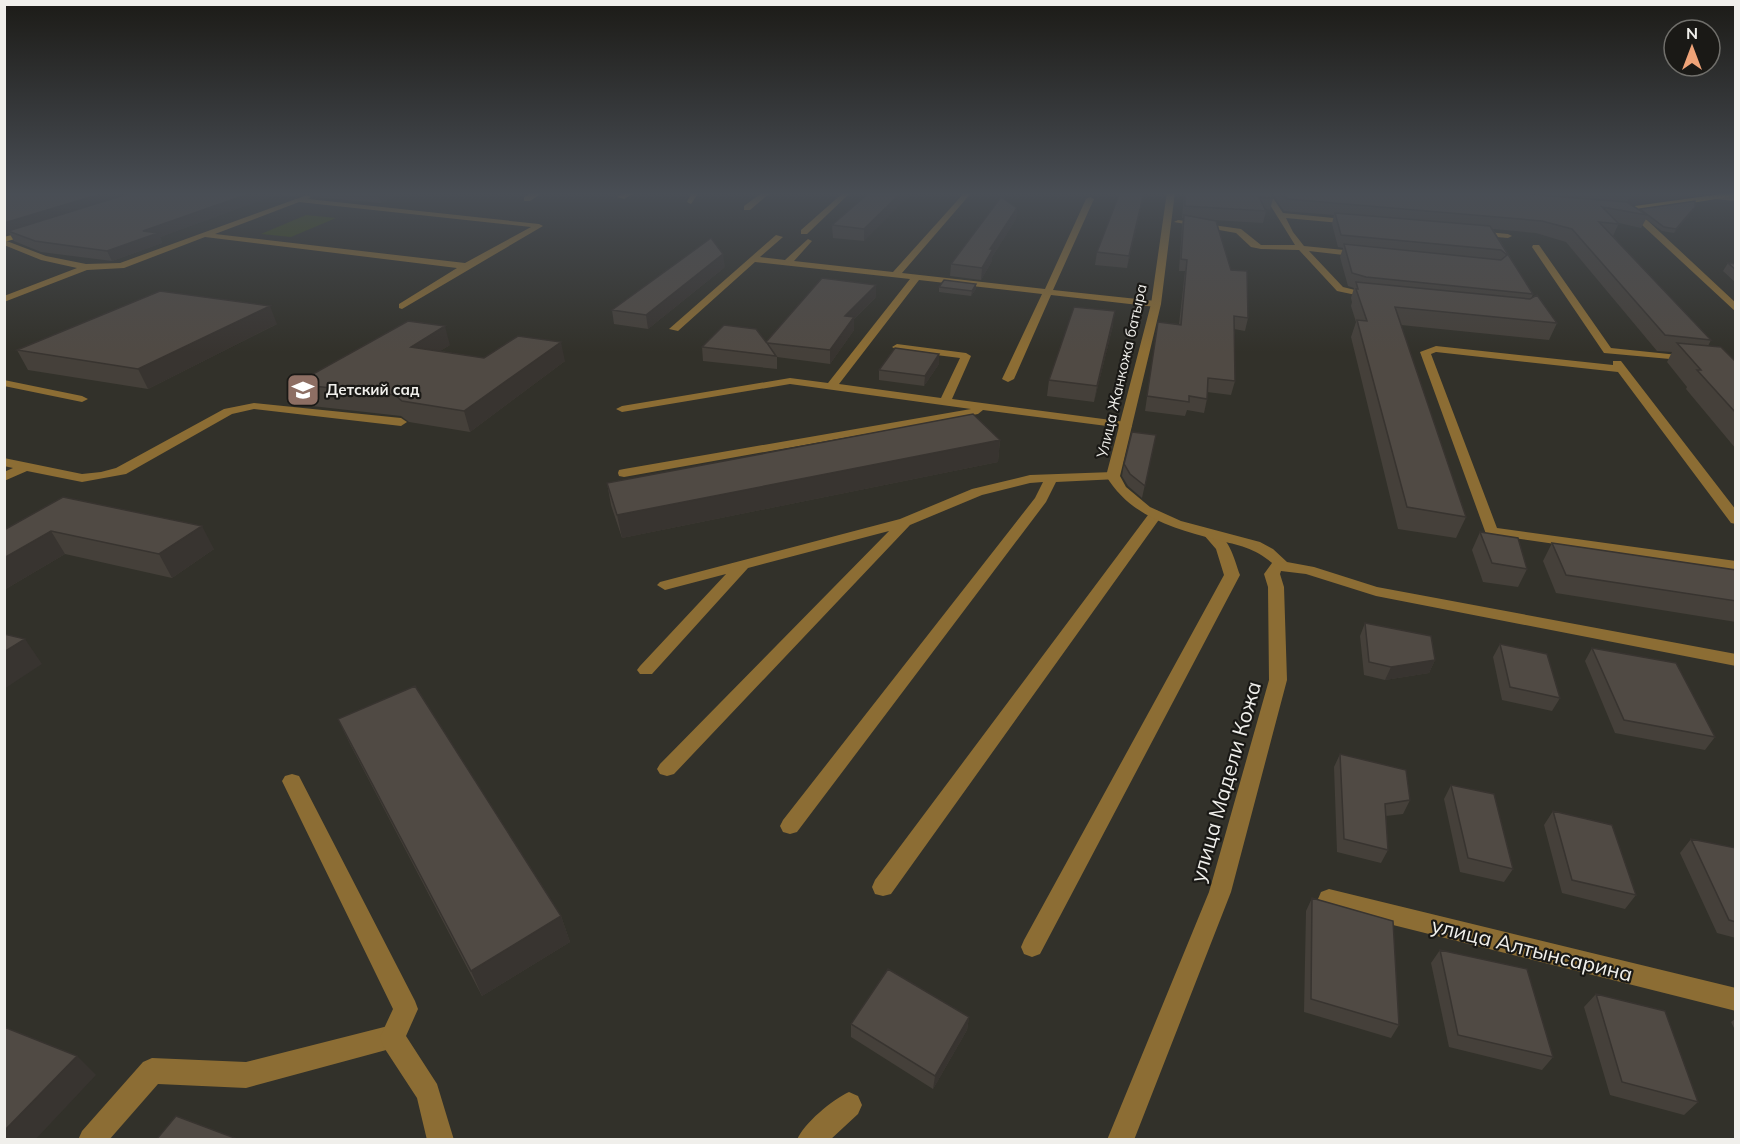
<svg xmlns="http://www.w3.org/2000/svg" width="1740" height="1144" font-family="Mulish,sans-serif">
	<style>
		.green { fill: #3d4b15 }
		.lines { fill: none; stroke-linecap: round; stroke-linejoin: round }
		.lane { fill: #8c6d34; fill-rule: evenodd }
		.street { fill: #8c6d34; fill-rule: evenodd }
		.secondary { fill: #bf8e26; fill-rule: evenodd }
		.wall { fill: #45403a }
		.shaded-wall { fill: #383430 }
		.building { fill: #504a44; stroke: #383430; stroke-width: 1.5 }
		.labels { text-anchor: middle; stroke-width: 4.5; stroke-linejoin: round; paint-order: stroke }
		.far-street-label { font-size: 15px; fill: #f0efeb; stroke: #1a1916 }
		.far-poi-label { font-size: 15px; font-weight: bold; fill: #f0efeb; stroke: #1a1916; text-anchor: start }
		.near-street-label { font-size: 21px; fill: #f0efeb; stroke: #1a1916 }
	</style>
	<rect width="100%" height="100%" fill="#32312a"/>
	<path class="green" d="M306,215L336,218L291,237L261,234Z"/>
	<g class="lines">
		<path class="lane" d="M534,192H543L530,201H524V197Z
			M626,192H636L624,199L617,197Z
			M692,192H699L691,204L687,202Z
			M763,192H771L750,210H744V206Z
			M844,192H851L807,234H801V230Z
			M965,192H972L902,273L1045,289L1086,199L1090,197L1094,199L1053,290L1156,301L1161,304L1156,307L1051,295L1014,379L1008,382L1002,379L1042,294L919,280L839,384L941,398L960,358L897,350L892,347L897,344L966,353L971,356L952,399L1126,422L1132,426L1130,429L983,410L978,414L624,477L619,476L618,473L619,470L624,469L971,409L790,384L622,412L616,409L622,406L790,378L828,383L910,279L755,262L678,331L669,329L776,235L783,237L760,257L785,260L808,239L812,241L794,261L893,272Z
			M1262,192H1269L1283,213L1354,220V224H1351L1286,218L1293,232L1304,246L1364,252L1365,254L1361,257L1309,251L1343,287L1375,295V299L1337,291L1299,250L1261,249L1251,247L1236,233L1174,222L1178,220L1241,229L1261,245H1295Z
			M307,195L311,197L308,199L539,224L543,226L402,309L399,308V304L457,268L205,237L124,268L87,270L4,302V296L77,268L41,260L4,245V240L46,256L86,264L120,263ZM299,202L531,227L465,263L215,234Z
			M1714,195L1736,197V201L1714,199Z
			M1477,231L1508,234L1512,236L1508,238L1474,235L1473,233Z
			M1533,245H1539L1611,348L1688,356L1693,359L1692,361L1604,353L1532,247Z
			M1436,346L1613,365V361H1621L1736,510V524L1731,523L1618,372L1436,352L1431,354L1497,528L1736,561V570L1486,534L1420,352Z
			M4,380L82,396L88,399L82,402L4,386Z
			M254,403L401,418L407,422L401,426L254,409L232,414L126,474L82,482L27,471L4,481V472L13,468L4,466V458L82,474L101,472L116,468L224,409Z
			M1113,472L1120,476L1118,479L1056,482L1046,502L797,832L790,834L783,832L780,826L783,820L1035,498L1043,482L1030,483L982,495L910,525L674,774L667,776L660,774L657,769L660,764L889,531L748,568L652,674H640L637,670L640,666L726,574L665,590L657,585L660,582L900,519L972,489L1030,475Z
			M1156,510L1163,514L891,894L883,896L875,894L872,887L875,880L1151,511Z
			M1210,530C1229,534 1234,559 1240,575L1040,954L1032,957L1024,954L1021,947L1024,940L1224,575L1216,549L1203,534Z
			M392,1025L401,1028L404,1037L401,1046L246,1088L158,1084L109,1140H78L82,1131L143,1062L152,1058L246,1062Z
			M849,1092L858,1096L862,1105L858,1114L830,1140H797C803,1124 833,1099 849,1092Z"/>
		<path class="street" d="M1167,192H1175L1161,304L1120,476L1126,487L1150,507L1181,521L1260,542L1273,549L1287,562L1314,567L1377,587L1736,654V666L1376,596L1306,574L1281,571L1280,574L1284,587L1287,680L1231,892L1134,1140H1107L1209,892L1269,680L1268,587L1264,574L1272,563C1255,548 1238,545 1217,540C1173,528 1131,517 1106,476L1151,304Z
			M1625,209H1631L1647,220L1736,303V312L1641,224L1625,213Z
			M292,774L299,776L415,1001L418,1009L406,1036L437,1084L454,1140H427L417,1098L383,1046L380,1037L393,1009L282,781L285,776Z
			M1329,889L1736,988V1011L1329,909L1321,906L1318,899L1321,892Z"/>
		<path class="secondary" d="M1736,192V196L1665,207L1617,211L1613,209Z
			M30,230H33V234L4,242V237Z"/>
	</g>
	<path class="wall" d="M4,192H406L381,203L313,197L308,193L296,197L278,194L160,237L162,243L112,261L41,252L14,241L9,233L4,234Z
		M870,192L864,241L833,238L832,225Z
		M1120,192H1145L1127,268L1095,265L1097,252Z
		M1184,192H1270L1273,198L1270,210L1265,209L1266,211L1263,223L1213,220L1248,318L1245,331L1234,329L1235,381L1231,395L1207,392V399L1204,413L1187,410L1185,416L1145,411L1158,322L1179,324L1185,271H1179L1182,226L1183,218H1182Z
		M1271,192H1696L1694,196L1632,205L1639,210L1640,209L1695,207L1693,211L1674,233L1662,231L1646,219L1641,228L1619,223L1613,236L1711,340L1708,346L1736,362V449L1686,389L1687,387L1667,362L1672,352L1657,351L1566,242L1536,233L1493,229L1533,294L1531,299L1557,323L1549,340L1401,325L1466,517L1456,538L1398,529L1351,337L1356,322L1351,306L1352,302L1351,298L1354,288L1348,286L1340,257L1343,248L1338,247L1332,224L1334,215L1284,211Z
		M1017,208L1016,219L992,257V261L981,280L950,276L951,264Z
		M1728,263L1736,264V283L1723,271Z
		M725,267L648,329L614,324L612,310Z
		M939,287L976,289L971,296L939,292Z
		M876,297L854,319V330L830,364L777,357V369L703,361L702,347L766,342Z
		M277,324L148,389L28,370L17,350Z
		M1113,325L1094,402L1047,396L1049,380Z
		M450,345L440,351L484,358L565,361L470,432L409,422L401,416L303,405L295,384Z
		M939,354V364L924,386L879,380V370Z
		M1156,435L1142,498L1128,486L1122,476L1124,464Z
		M1000,440L998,462L622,538L611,505L607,483Z
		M63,497L214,549L172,578L65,554L4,590V530Z
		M1480,532L1527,569L1518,587L1483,582L1472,550Z
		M1552,543L1736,570V622L1556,593L1543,561Z
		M1365,623L1435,660L1429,673L1385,680L1364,675L1360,636Z
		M1500,644L1560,698L1552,711L1502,700L1493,657Z
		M1592,648L1715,737L1705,750L1615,733L1585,661Z
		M338,719L561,916L570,942L482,996L350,744Z
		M1340,754L1410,800L1403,814L1386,816L1388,850L1381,863L1337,852L1334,767Z
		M1451,785L1513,869L1504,882L1460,872L1444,799Z
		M1553,811L1636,895L1625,909L1562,893L1544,825Z
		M1691,839L1736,848V938L1717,933L1680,853Z
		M1312,898L1399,1025L1391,1038L1304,1012L1306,911Z
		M1440,950L1553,1057L1542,1070L1449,1047L1431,963Z
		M1596,994L1698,1102L1684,1115L1610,1095L1584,1007Z
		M969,1017L967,1030L933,1089L851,1037V1024Z
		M1736,1018V1032L1731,1022Z"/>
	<path class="shaded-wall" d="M107,192H141L8,231L9,233L4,234V223Z
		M254,192H277L278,194L160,237L162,243L112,261L107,251L143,231Z
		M294,192H308V193L296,197Z
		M382,192H406L381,203L378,194Z
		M902,192H913L864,241V229Z
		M1144,192H1145L1127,268L1129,256Z
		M1644,192H1696L1694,196L1626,206L1631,194Z
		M1695,207L1693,211L1674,233L1676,229Z
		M1017,208L1016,219L992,257V261L981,280L982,268L990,249Z
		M723,254L725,267L648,329L646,315Z
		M976,284V289L971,296L972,291Z
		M876,285V297L854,319V330L830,364V350L845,316Z
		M270,306L277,324L148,389L138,369Z
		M1115,311L1113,325L1094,402L1097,386Z
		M445,326L450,345L416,366L411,347Z
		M561,342L565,361L470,432L464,411Z
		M939,354V364L924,386L925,376Z
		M1000,440L998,462L622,538L617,515Z
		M202,526L214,549L172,578L159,554Z
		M51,531L65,554L4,590V558Z
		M25,639L42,664L4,689V652Z
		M1435,660L1429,673L1385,680L1391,667Z
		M561,916L570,942L482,996L471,971Z
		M969,1017L967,1030L933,1089L935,1076Z
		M77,1056L96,1075L35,1140H4V1131Z"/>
	<path class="building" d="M4,192H107L4,223Z
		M134,192H254L143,231L158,233L107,251L35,241L8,231Z
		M361,192H382L378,194Z
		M870,192H902L864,229L832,225Z
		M1120,192H1144L1129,256L1097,252Z
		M1185,192H1270L1273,198L1259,197L1266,211L1185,206Z
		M1282,192H1502L1627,202L1647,215L1602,207L1619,224L1599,222L1711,340L1665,335L1572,229L1542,221L1287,199Z
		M1607,192H1644L1631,194Z
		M1001,197L1017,208L990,249H993L982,268L951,264Z
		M1695,201V207L1676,229L1664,227L1640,209Z
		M1335,213L1490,226L1533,294L1366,277L1352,273L1344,244L1501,260L1507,255L1501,250L1341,235Z
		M1184,215L1216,221L1231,270L1247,271L1248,318L1234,316L1235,381L1208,378L1207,399L1189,396V402L1147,396L1158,322L1181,325L1187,260L1181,259Z
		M711,238L723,254L646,315L612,310Z
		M1728,263L1736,264V270Z
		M822,278L876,285L845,316L854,317L830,350L767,343L776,356L702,347L724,325L756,329L766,342Z
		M944,280L976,284L972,291L939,287Z
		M1356,282L1530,299L1537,295L1557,323L1395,307L1466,517L1407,507L1357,320L1367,321L1356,289H1358Z
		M160,291L270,306L138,369L17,350Z
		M1074,307L1115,311L1097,386L1049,380Z
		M408,321L445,326L411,347L484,358L518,336L561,342L464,411L402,401L395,395L295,384Z
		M1677,343L1721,347L1736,362V413L1697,370H1701Z
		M895,348L939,354L925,376L879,370Z
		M973,414L1000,440L617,515L607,483Z
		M1132,432L1156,435L1145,486L1130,474L1124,464Z
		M63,497L202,526L159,554L51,531L4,558V530Z
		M1480,532L1518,538L1527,569L1492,563Z
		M1552,543L1736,570V601L1566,575Z
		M1365,623L1431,636L1435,660L1391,667L1369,662Z
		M4,634L25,639L4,652Z
		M1500,644L1547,654L1560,698L1510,687Z
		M1592,648L1676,663L1715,737L1624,720Z
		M415,686L561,916L471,971L338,719Z
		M1340,754L1406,770L1410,800L1385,804L1388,850L1344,839Z
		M1451,785L1494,794L1513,869L1468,858Z
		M1553,811L1612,825L1636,895L1572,880Z
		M1691,839L1736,848V922L1729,920Z
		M1312,898L1393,921L1399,1025L1311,999Z
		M1440,950L1527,969L1553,1057L1458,1035Z
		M888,969L969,1017L935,1076L851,1024Z
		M1596,994L1665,1011L1698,1102L1622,1082Z
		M4,1027L77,1056L4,1131Z
		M176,1116L240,1140H156Z"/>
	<linearGradient id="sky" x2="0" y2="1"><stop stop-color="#1c1b17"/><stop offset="0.55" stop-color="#494e55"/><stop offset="1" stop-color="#494e55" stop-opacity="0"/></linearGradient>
	<rect width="1740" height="352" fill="url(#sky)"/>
	<defs>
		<g id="school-square" transform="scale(1.725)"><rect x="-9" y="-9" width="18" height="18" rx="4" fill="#8d6e63" stroke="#1a1916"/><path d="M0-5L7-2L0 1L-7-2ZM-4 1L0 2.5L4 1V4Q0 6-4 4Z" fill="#fff"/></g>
	</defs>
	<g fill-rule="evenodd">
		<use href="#school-square" x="303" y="390"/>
	</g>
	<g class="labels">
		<g class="far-street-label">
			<text transform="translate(1122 371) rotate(-77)" y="5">Улица Жанкожа батыра</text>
		</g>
		<g class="far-poi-label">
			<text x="326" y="395">Детский сад</text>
		</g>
		<g class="near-street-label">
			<text transform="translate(1226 782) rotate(-74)" y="7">улица Мадели Кожа</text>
			<text transform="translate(1532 950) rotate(14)" y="7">улица Алтынсарина</text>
		</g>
	</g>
	<rect width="1740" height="1144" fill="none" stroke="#f0efeb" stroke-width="12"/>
	<g transform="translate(1692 48)"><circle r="28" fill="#1a1916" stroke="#706f6b" stroke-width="1.5"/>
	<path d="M0-4.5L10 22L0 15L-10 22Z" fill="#efa378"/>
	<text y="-9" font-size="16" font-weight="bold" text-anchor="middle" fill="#f0efeb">N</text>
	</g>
</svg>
